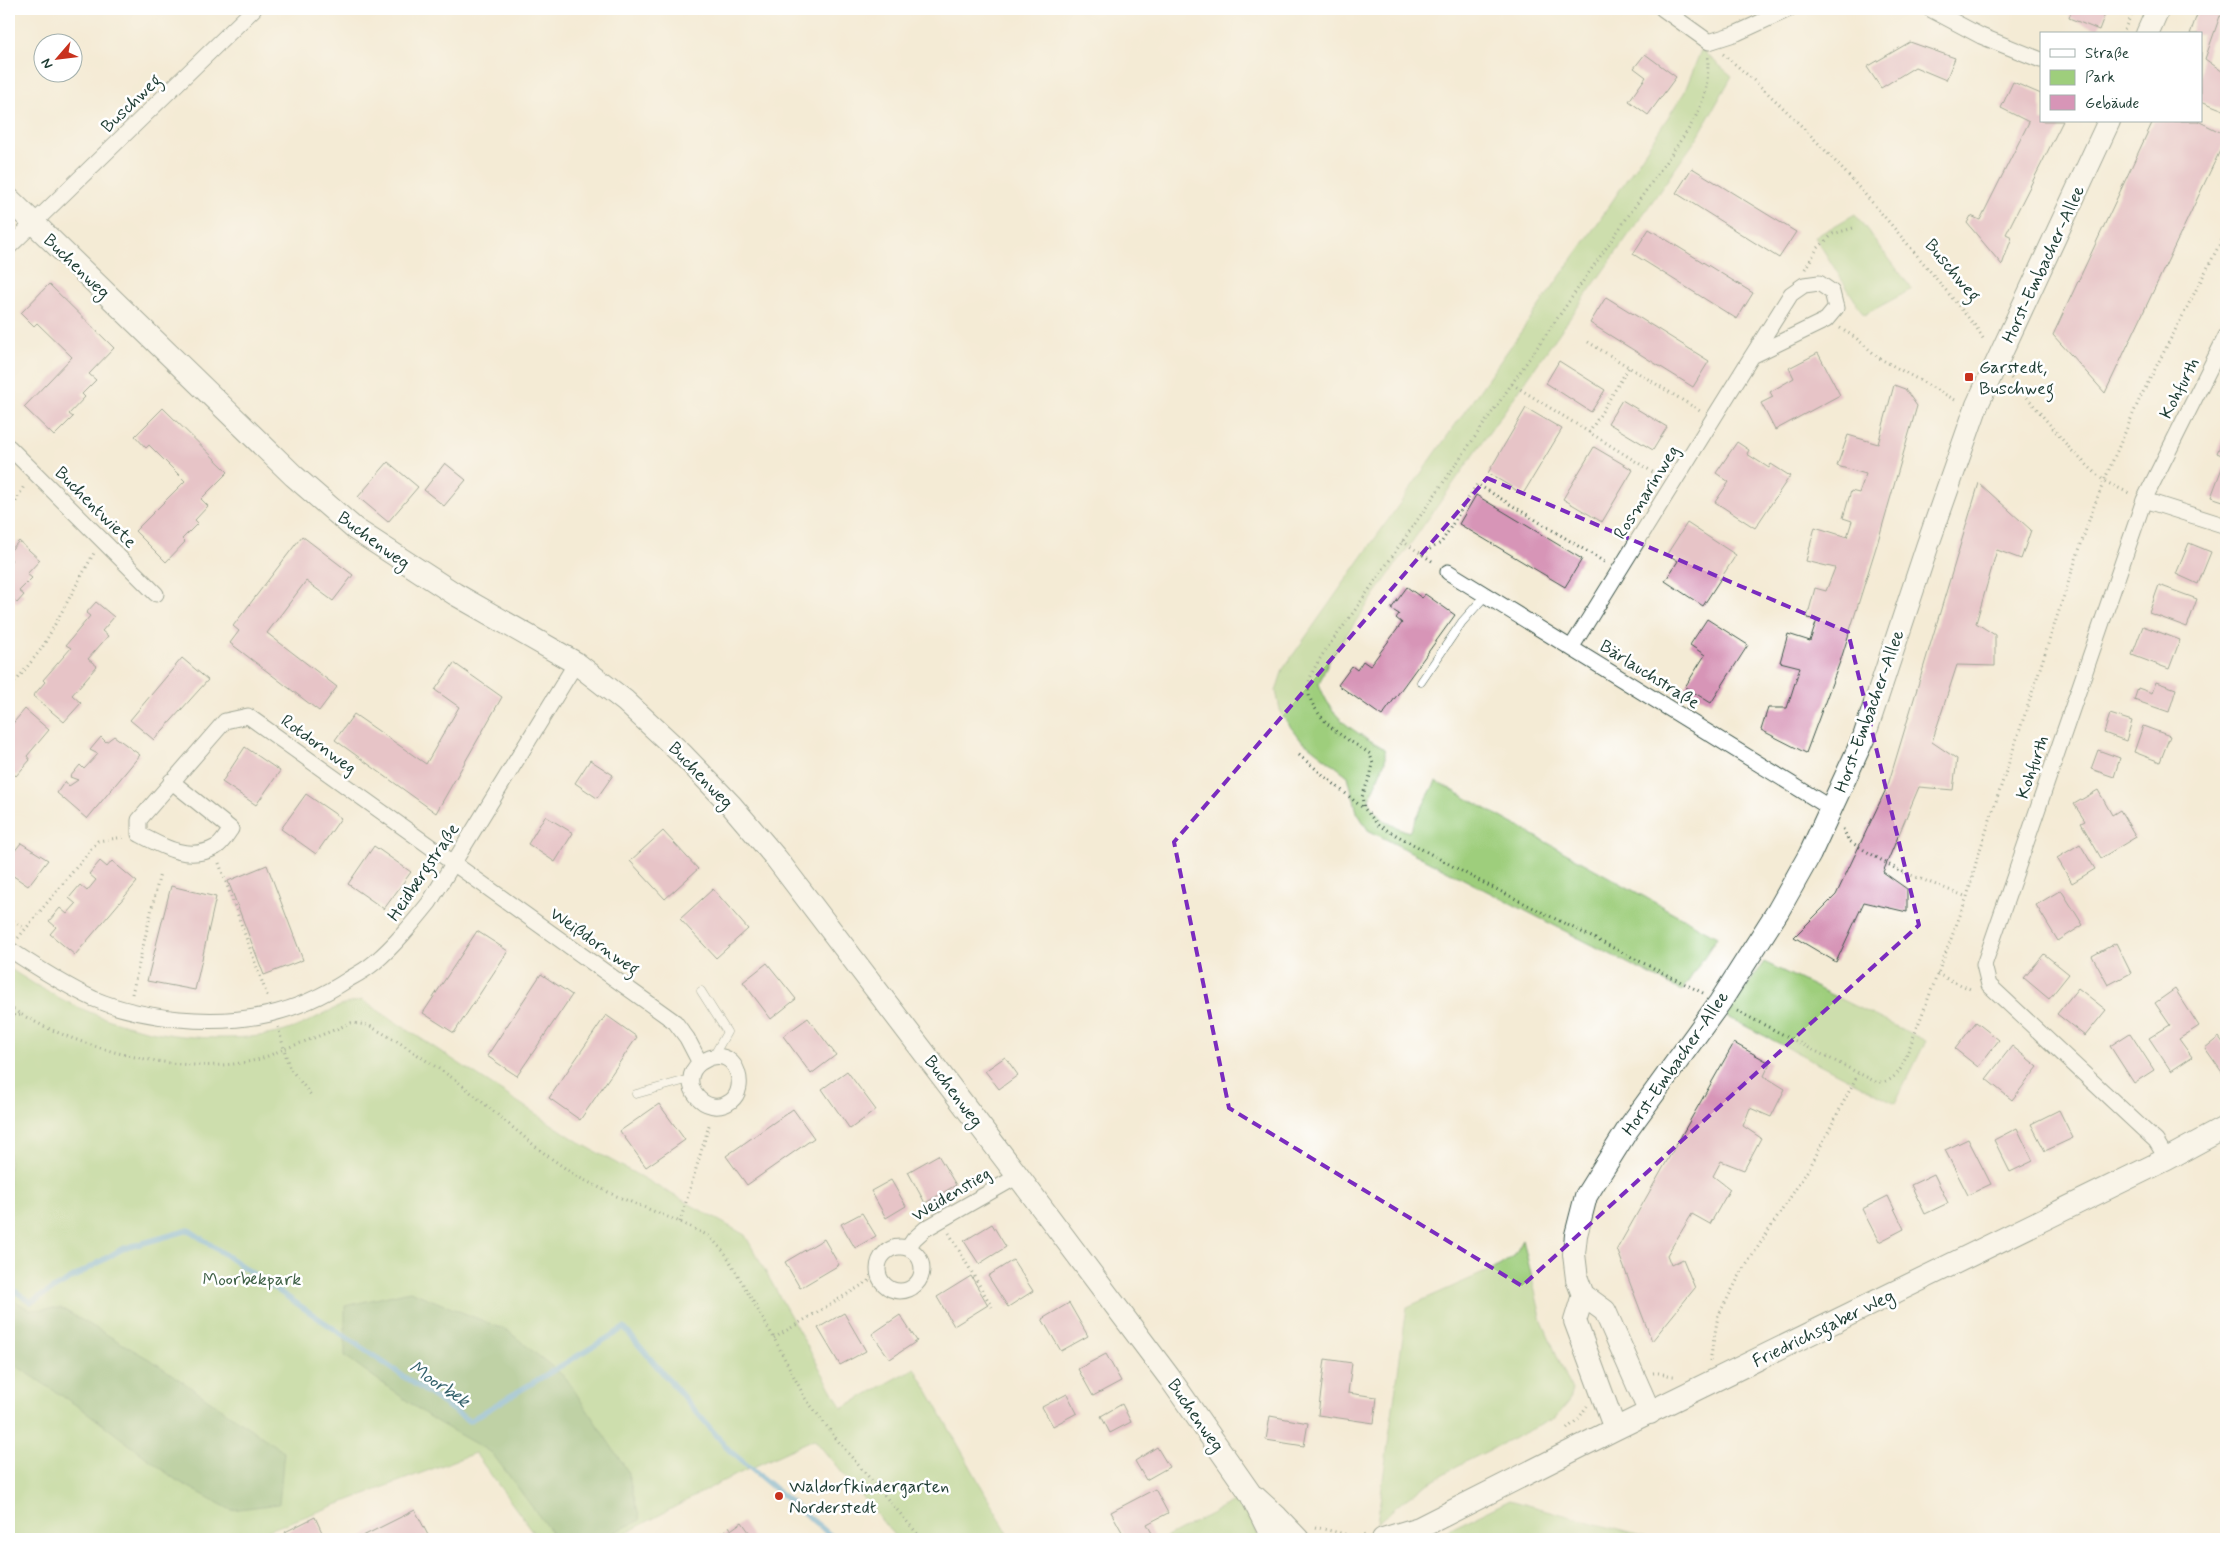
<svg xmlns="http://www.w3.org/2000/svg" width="2235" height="1548" font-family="Mynerve,sans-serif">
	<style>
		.green { fill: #9ece7c; stroke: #5e8658 }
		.forest { fill: #7eb16c; stroke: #4e7750 }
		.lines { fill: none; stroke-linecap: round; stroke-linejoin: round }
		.stream { stroke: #5ba7d4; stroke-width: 5.5 }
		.building { fill: #d795b7 }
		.lane-casing { stroke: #3f574c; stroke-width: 9 }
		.street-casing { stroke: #3f574c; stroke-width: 17 }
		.secondary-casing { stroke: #3f574c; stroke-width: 24 }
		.path { stroke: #3f574c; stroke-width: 3; stroke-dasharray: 1 4; stroke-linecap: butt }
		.lane { stroke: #fff; stroke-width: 8 }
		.street { stroke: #fff; stroke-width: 15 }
		.secondary { stroke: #fff; stroke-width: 22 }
		.marked { fill: none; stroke: #7b2cbf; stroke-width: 4; stroke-dasharray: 10 6; stroke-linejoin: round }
		.poi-dot { fill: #c8321e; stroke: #fff; stroke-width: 2 }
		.labels { text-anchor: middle; stroke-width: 5; stroke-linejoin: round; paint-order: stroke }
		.street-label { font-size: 18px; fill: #1f3d34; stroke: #fff }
		.poi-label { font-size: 18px; fill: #1f3d34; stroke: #fff; text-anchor: start }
		.park-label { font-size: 18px; fill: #3f6146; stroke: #fff }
		.water-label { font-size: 19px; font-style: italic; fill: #34626c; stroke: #fff }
	</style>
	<rect width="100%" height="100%" fill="#fff"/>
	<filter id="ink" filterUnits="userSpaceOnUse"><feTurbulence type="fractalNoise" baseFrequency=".02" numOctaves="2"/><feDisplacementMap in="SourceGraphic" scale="10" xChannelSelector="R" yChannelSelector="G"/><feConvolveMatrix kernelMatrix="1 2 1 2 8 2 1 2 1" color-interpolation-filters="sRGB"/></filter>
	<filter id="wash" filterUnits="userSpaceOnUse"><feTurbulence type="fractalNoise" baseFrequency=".0096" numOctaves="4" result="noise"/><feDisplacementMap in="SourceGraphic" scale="20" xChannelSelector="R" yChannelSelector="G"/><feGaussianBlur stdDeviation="1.12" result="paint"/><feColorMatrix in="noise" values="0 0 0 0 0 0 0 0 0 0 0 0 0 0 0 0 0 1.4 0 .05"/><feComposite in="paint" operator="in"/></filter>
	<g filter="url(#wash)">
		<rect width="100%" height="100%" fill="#f4ebd5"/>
		<path class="green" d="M1701,50L1732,76L1697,138L1330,658L1319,684C1333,721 1352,730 1385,749V761L1369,799C1376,819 1390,825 1409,832L1436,781L1717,937L1682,991L1368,830L1357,812L1348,776L1299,738L1281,714L1276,691L1283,669L1597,224L1684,93Z
			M1855,214L1912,289L1864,315L1815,237Z
			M1764,962L1926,1041L1895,1103L1726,1016Z
			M9,968C75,1012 137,1037 217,1038C239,1038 264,1037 285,1031C312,1023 334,1004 362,1000L582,1144L745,1235L842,1408L915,1368L1011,1539H897L814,1439L723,1481L615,1539H538L475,1453L245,1539H9Z
			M1523,1240L1542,1321L1572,1390L1568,1403L1555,1418L1457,1466L1409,1496L1377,1523L1407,1307L1499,1266L1514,1256Z
			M1239,1499L1252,1518L1259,1539H1163Z
			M1510,1500L1652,1539H1430Z"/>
		<path class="forest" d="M410,1291L508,1331L566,1378L627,1470L640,1520L600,1539H556L492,1453L432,1419L345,1356V1306Z
			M9,1297L30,1310L61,1308L154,1362L284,1452L279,1504L231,1510L176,1480L85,1411L9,1361Z"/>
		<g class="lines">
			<path class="stream" d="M9,1287L31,1302L122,1249L189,1230L469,1421L624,1328L730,1451L835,1539"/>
		</g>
		<g id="blocks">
			<path class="building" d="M2072,9H2107L2099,30L2069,18Z
				M2199,9H2226V17L2220,16L2205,59L2226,74V111L2201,101V34H2190Z
				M1910,42L1955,58L1946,80L1915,67L1881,88L1867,67Z
				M1645,54L1676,77L1648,115L1629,101L1646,77L1634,68Z
				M2013,82L2041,94V121H2063L2006,234L2012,237L2002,265L1967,223L1971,216L1980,220L2029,122L2001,108Z
				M2153,121H2198L2226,135V138L2105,393L2053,335Z
				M1692,168L1796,232L1779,258L1676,193Z
				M1649,229L1753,293L1737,319L1633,254Z
				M49,284L114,348L89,374L96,380L82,394L85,397L69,414L73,417L54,436L24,407L72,357L37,323L34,326L21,313Z
				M1606,297L1709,361L1693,387L1590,323Z
				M1818,353L1840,395L1775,430L1761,403L1773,397L1770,392L1794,378L1789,368Z
				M1559,361L1605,390L1591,412L1546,383Z
				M1894,385L1905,389L1917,406L1878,541L1841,659L1806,753L1761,730L1768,708H1787L1800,667L1780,662L1788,634L1810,641L1817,620L1807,618L1815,588L1826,591L1835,568L1806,561L1815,527L1847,537L1852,521L1843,518L1851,491L1859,493L1866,474L1837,466L1848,435L1878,444Z
				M1622,400L1667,427L1653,450L1608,423Z
				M163,408L228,472L201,499L208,506L195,520L198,523L182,539L185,542L166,562L135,531L185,481L149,445L146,448L135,436Z
				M1526,408L1562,429L1523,494L1488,473Z
				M2226,431V457L2217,453Z
				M1737,442L1749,450L1747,454L1769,468L1771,464L1790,476L1755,528L1715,502L1729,482L1716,473Z
				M1594,447L1633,470L1602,522L1563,499Z
				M388,462L418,487L388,522L358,497Z
				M445,463L466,480L444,506L424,490Z
				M2222,468L2226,470V502L2211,497Z
				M1979,483L2031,530L2021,559L1997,550L1976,623L1995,635V666L1957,665L1932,742L1957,759L1953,790L1919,787L1883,872L1907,889V912L1864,902L1836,962L1794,937L1836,895L1888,785Z
				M1476,495L1582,559L1565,587L1459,524Z
				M1687,523L1736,555L1703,606L1665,581L1678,561L1667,554Z
				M302,536L353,575L333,601L306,581L267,633L337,687L319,711L230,643L239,631L233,626Z
				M19,541L40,560L27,574L32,578L19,591L24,595L17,603L9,595V563L12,560L9,558V552Z
				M2189,543L2211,552L2198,584L2176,574Z
				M2159,585L2197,599L2187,627L2149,613Z
				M1407,587L1422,598L1425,594L1455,615L1382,716L1338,685L1352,666L1357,670L1363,661L1370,666L1402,623L1396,618L1399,614L1391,609Z
				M96,602L114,617L102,631L108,636L88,659L97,666L72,695L81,703L64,722L33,696L45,682L43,680L71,648L66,645L90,616L86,613Z
				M1707,619L1748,645L1711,703L1685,687L1705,655L1690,645Z
				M2143,626L2180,640L2169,669L2132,655Z
				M182,658L208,680L154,740L130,720Z
				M454,663L502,697L436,813L335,740L354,714L426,764L459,707L435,690Z
				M2156,682L2176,689L2169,712L2134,700L2138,688L2152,693Z
				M25,709L49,730L27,756L30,760L16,776L9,769V728Z
				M2110,714L2132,721L2126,741L2104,733Z
				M2143,726L2170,736L2160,762L2134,752Z
				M114,736L140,755L87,819L57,793L65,781L69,786L78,780L70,777L80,765L84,769L98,754L90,750L101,737L106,742Z
				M245,747L280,771L256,805L222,782Z
				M2098,750L2120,758L2114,777L2091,769Z
				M590,760L613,775L597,798L575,783Z
				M2098,790L2112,815L2120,810L2136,837L2101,858L2081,823L2085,821L2074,804Z
				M306,794L341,818L316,854L281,829Z
				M545,816L573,833L555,862L528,844Z
				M663,831L698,869L665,899L630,861Z
				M21,843L48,860L28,886L9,873V858Z
				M2080,844L2095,869L2072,883L2057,858Z
				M374,846L411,872L384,909L348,884Z
				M100,861L107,867L112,861L137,882L75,955L50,934L56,927L49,921L60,908L67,914L76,904L69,898L80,885L87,891L96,880L89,874Z
				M267,865L303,960L264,975L228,881Z
				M171,886L216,897L195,990L147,981Z
				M713,889L748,929L716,958L680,919Z
				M2061,890L2083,925L2058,941L2036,905Z
				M477,931L508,951L454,1033L423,1013Z
				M2116,943L2131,973L2108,985L2092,956Z
				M2044,954L2069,974L2049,999L2024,978Z
				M767,963L796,999L771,1019L743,982Z
				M541,974L572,995L517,1076L487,1056Z
				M2078,988L2106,1010L2085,1036L2057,1014Z
				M2175,989L2199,1026L2179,1039L2192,1057L2171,1071L2149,1038L2170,1025L2155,1003Z
				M606,1015L637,1037L580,1120L549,1098Z
				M808,1018L836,1055L811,1074L783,1036Z
				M1976,1022L1999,1040L1978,1067L1955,1049Z
				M2130,1033L2154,1070L2134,1083L2110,1046Z
				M2219,1037L2226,1047V1078L2205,1048Z
				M1734,1043L1770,1063L1764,1076L1785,1089L1771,1117L1750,1108L1743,1126L1761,1138L1744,1170L1721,1161L1713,1176L1730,1189L1710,1224L1692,1214L1667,1255L1671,1265L1683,1259L1695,1288L1652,1341L1617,1249Z
				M2012,1046L2038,1067L2012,1100L1986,1079Z
				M1005,1057L1018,1075L999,1089L985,1071Z
				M847,1071L876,1110L850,1129L822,1089Z
				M659,1104L685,1140L646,1167L620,1131Z
				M793,1109L814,1138L747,1185L726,1156Z
				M2059,1110L2073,1138L2045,1151L2031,1124Z
				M2017,1128L2033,1161L2010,1172L1994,1140Z
				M1968,1139L1991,1184L1968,1195L1945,1150Z
				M938,1155L956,1185L925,1203L908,1172Z
				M1934,1174L1948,1203L1925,1214L1911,1185Z
				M891,1180L906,1206L886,1218L871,1191Z
				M1888,1196L1904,1229L1879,1242L1862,1209Z
				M862,1213L876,1236L855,1248L841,1224Z
				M992,1224L1006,1247L979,1264L964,1241Z
				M824,1239L839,1265L800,1288L785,1262Z
				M1013,1260L1033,1291L1008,1307L988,1276Z
				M971,1276L988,1305L954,1326L937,1297Z
				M1069,1303L1088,1336L1061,1351L1042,1319Z
				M844,1313L866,1351L840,1365L818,1328Z
				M900,1315L917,1341L890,1359L872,1334Z
				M1106,1354L1121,1381L1093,1396L1078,1369Z
				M1325,1359L1352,1363L1348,1393L1377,1397L1374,1423L1318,1415Z
				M1067,1394L1077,1413L1053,1426L1042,1407Z
				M1122,1404L1131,1422L1110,1433L1101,1416Z
				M1270,1416L1308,1423L1304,1446L1266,1440Z
				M1157,1447L1169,1467L1146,1480L1135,1461Z
				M1155,1489L1168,1513L1147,1524L1155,1539H1126L1111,1512Z
				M415,1510L430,1539H357Z
				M315,1517L325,1539H289L285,1532Z
				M742,1522L754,1539H718Z"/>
		</g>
	</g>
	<g filter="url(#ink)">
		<use href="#blocks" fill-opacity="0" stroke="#3f574c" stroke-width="1"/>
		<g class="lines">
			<g class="lane-casing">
				<path id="lane" d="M1421,682L1462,622L1486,595
					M701,991L727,1032L713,1057
					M636,1094L690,1079"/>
			</g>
			<g class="street-casing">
				<path id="street" d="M1663,9L1709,42L1737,33L1789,9
					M1930,9L1981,36L2041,60
					M9,247L254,9
					M9,447L156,594
					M2144,500L2226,526
					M1448,572L1832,809
					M1571,648L1752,356L1826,320L1836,308L1832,292L1819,283L1804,285L1791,294L1752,356
					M171,781L231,829C227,834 222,844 216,847C189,862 163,847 139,834V820L225,721L248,716L675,1022L687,1038L700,1063C675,1082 706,1120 731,1101C748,1088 737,1052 714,1057C709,1057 704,1061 700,1063
					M9,949C36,967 64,985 94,999C120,1010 151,1016 179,1019C243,1025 296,1014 349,979C358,974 367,969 375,962C395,945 412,924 429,903L576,663
					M2167,1159L2156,1141L2143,1129L1989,985L1984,965L2144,500L2226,336
					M878 1269a22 22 0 1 1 44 0a22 22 0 1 1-44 0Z
					M908,1248L914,1239L925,1229L1018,1176"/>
			</g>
			<g class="secondary-casing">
				<path id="secondary" d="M2147,34L2158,9
					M9,199L294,476L355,529L455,594L576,663L625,701L682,754L731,805L776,858L1018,1176L1169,1377L1250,1493L1273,1539
					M1583,1295L1605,1311L1650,1413
					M1615,1429L1575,1321L1583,1295L1577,1279L1574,1254L1576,1235L1586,1196L1628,1129L1720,1002L1778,911L1810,854L1864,737L1927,547L1977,405L2109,121
					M1255,1497L1277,1517L1298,1539
					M1383,1539L1419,1528L1615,1429L2167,1159L2226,1127"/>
			</g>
			<path class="path" d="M2122,34L2134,9
				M1723,54C1819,133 1897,231 1976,327L1984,340
				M1805,269L1817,249L1833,234L1853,228
				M1840,328L1856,338L1879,358L1957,401
				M1588,342L1700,411
				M2011,378L2071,450L2104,481L2131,494
				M1512,384L1659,476
				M1589,433L1629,367
				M9,515L25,484
				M1402,541L1435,563
				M1421,554L1441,543L1477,484L1606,563
				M9,690L42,648L94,553
				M1299,755L1363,808
				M1843,829L1849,841L1898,870L1967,897
				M219,863L268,998
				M9,918L25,929
				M18,938L98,841L124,837
				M1937,974L1970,989L1973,988
				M1703,993L1476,879L1378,825L1364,808L1362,797L1371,773L1373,764L1370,754C1361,747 1350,742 1341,735C1327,726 1303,700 1309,682C1314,662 1336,637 1348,620L1690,127C1705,100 1708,88 1708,57
				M132,994L160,873
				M9,1007C71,1047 179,1077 252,1061C263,1059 274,1053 284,1049C307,1041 329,1032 351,1023L368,1025L397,1041L457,1081L541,1151L576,1176L614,1195L680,1222L709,1236L725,1253L774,1338L805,1398L842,1446L922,1539
				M1737,1011L1876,1082C1889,1083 1894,1078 1902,1067L1967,897L1977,859L2091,514L2104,481L2140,398L2226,232
				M9,1016L23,1015
				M278,1027L289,1067L311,1095
				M680,1222L710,1122
				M949,1233L992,1307
				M774,1338L879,1275
				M1710,1361L1718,1316L1741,1273L1810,1167L1858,1074
				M1653,1373C1661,1372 1667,1376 1675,1376
				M1567,1429L1579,1418L1587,1406
				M1315,1527L1357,1537L1365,1535
				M713,1539L732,1526"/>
			<use href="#lane" class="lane"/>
			<use href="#street" class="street"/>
			<use href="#secondary" class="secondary"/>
		</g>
	</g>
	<path d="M0 0H2235V1548H0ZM1487,478L1848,632L1919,925L1522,1286L1229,1108L1174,842Z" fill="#f4ebd5" fill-opacity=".55" fill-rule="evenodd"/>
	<path class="marked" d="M1487,478L1848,632L1919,925L1522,1286L1229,1108L1174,842Z"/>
	<g class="poi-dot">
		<rect x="1964" y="372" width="10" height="10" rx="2.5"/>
		<circle cx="779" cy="1496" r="5"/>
	</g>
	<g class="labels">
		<g class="street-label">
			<text transform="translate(131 103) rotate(-44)" y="6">Buschweg</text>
			<text transform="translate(2043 264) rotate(-65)" y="6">Horst-Embacher-Allee</text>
			<text transform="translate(77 266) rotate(44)" y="6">Buchenweg</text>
			<text transform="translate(1953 270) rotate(50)" y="6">Buschweg</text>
			<text transform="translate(2179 388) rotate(-63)" y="6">Kohfurth</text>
			<text transform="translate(1646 492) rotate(-58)" y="6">Rosmarinweg</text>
			<text transform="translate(96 507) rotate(45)" y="6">Buchentwiete</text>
			<text transform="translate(374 540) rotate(36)" y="6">Buchenweg</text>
			<text transform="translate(1650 674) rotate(32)" y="6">Bärlauchstraße</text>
			<text transform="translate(1869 711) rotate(-70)" y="6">Horst-Embacher-Allee</text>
			<text transform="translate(319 744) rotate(36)" y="6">Rotdornweg</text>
			<text transform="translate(2032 767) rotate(-71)" y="6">Kohfurth</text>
			<text transform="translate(701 775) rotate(46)" y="6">Buchenweg</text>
			<text transform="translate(423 872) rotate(-56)" y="6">Heidbergstraße</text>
			<text transform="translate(595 941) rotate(35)" y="6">Weißdornweg</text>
			<text transform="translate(1675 1063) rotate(-55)" y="6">Horst-Embacher-Allee</text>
			<text transform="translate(954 1091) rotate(53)" y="6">Buchenweg</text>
			<text transform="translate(951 1194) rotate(-31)" y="6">Weidenstieg</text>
			<text transform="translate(1823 1328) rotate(-26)" y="6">Friedrichsgaber Weg</text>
			<text transform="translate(1196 1415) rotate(55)" y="6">Buchenweg</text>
		</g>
		<g class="poi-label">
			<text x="1979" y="373">Garstedt,<tspan x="1979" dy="21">Buschweg</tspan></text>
			<text x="789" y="1492">Waldorfkindergarten<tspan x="789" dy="21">Norderstedt</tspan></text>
		</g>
		<g class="park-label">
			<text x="252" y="1285">Moorbekpark</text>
		</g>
		<g class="water-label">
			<text transform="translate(440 1383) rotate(34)" y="7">Moorbek</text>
		</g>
	</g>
	<rect width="2235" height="1548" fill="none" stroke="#fff" stroke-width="30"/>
	<rect x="2040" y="32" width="162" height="90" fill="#ffffff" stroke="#a5b1ae"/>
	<rect x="2050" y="49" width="25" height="8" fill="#ffffff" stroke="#a5b1ae"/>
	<text x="2085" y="58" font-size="15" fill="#1f3d34">Straße</text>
	<rect x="2050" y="70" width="25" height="15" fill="#9ece7c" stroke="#a5b1ae"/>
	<text x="2085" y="82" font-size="15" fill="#1f3d34">Park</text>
	<rect x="2050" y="95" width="25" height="15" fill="#d795b7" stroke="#a5b1ae"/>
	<text x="2085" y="108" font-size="15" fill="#1f3d34">Gebäude</text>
	<g transform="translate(58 58) rotate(242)"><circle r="24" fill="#ffffff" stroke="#a5b1ae"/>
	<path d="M0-4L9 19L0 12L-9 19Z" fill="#c8321e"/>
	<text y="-8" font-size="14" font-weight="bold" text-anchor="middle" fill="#1f3d34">N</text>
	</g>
</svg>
